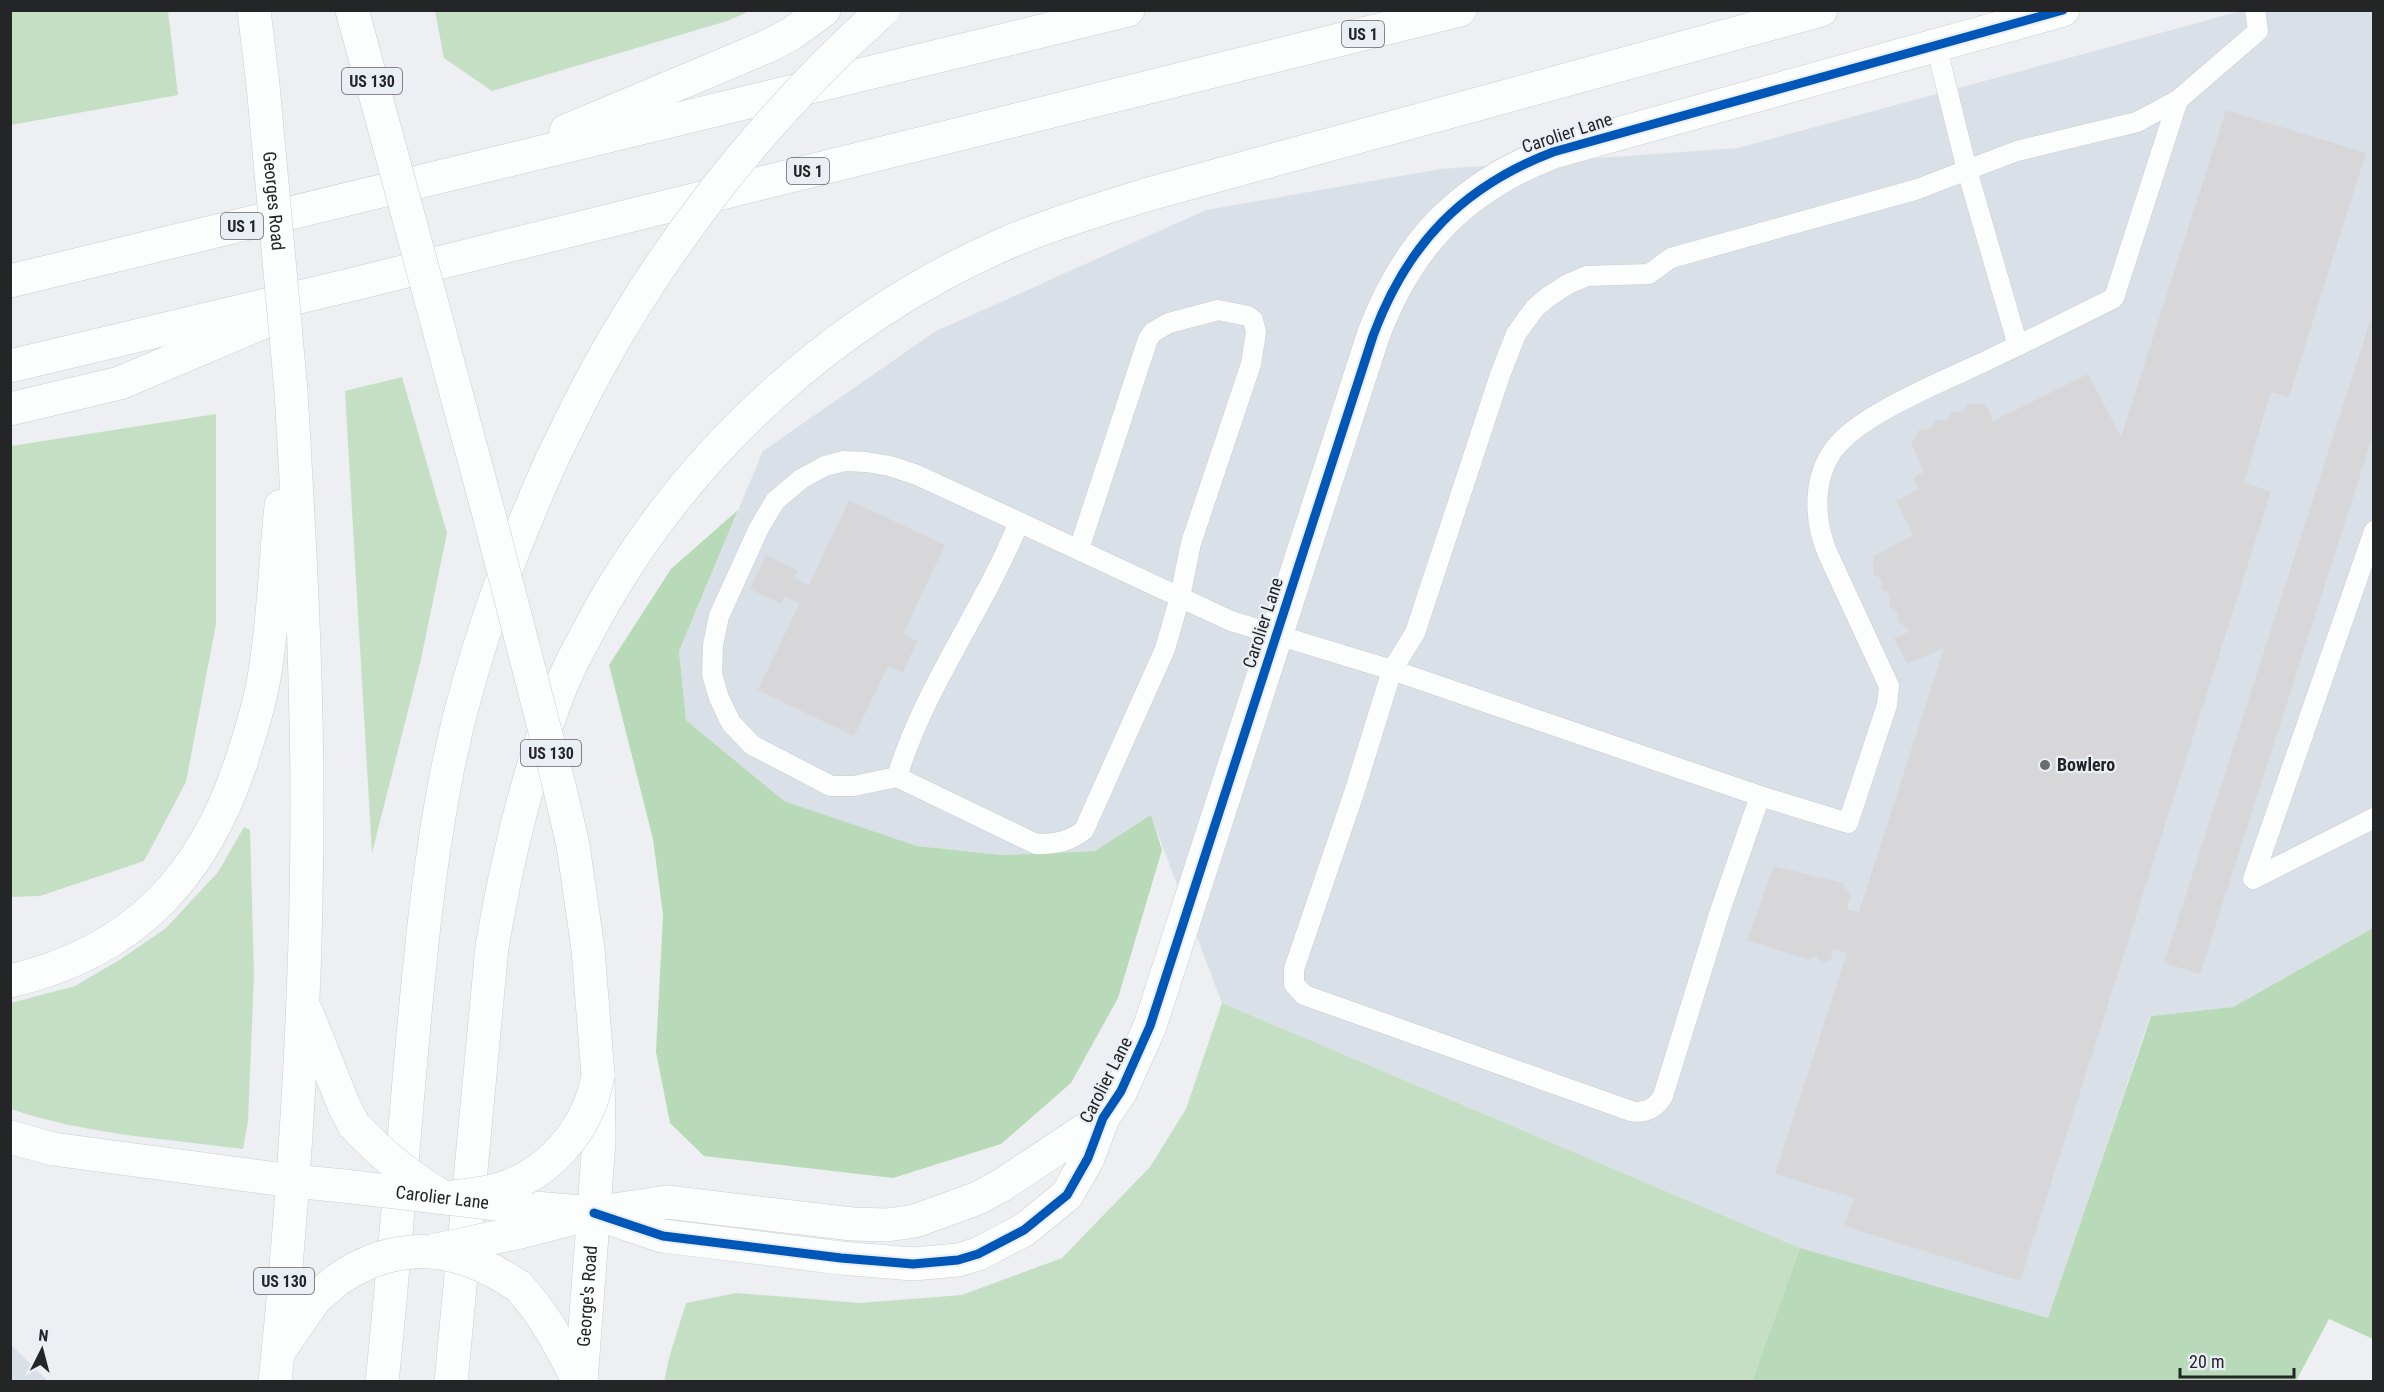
<svg xmlns="http://www.w3.org/2000/svg" width="2384" height="1392" font-family="'Roboto Condensed',sans-serif">
	<style>
		.built { fill: #dae0e8 }
		.green { fill: #c5dfc5 }
		.forest { fill: #b9dab8 }
		.building { fill: #d7d7d9 }
		.lines { fill: none; stroke-linecap: round; stroke-linejoin: round }
		.service-casing { stroke: #cccdcf; stroke-width: 21 }
		.tertiary-casing { stroke: #cccdcf; stroke-width: 34 }
		.trunk-casing { stroke: #cccdcf; stroke-width: 34 }
		.service { stroke: #fcfdfd; stroke-width: 20 }
		.tertiary { stroke: #fcfdfd; stroke-width: 33 }
		.trunk { stroke: #fcfdfd; stroke-width: 33 }
		.tertiary-bridge-casing { stroke: #cccdcf; stroke-width: 34; stroke-linecap: butt }
		.trunk-bridge-casing { stroke: #cccdcf; stroke-width: 34; stroke-linecap: butt }
		.tertiary-bridge { stroke: #fcfdfd; stroke-width: 33 }
		.trunk-bridge { stroke: #fcfdfd; stroke-width: 33 }
		.cycleway-casing { stroke: #eaeff5; stroke-width: 13 }
		.cycleway { stroke: #0057b8; stroke-width: 9 }
		.poi-dot { fill: #6a6c6e; stroke: #eaeff5; stroke-width: 2 }
		.labels { text-anchor: middle; stroke-width: 4.5; stroke-linejoin: round; paint-order: stroke }
		.shield { fill: #eaeff5; stroke: #5f6265; stroke-width: 1.5 }
		.shield-label { font-size: 16px; font-weight: bold; fill: #232527 }
		.street-label { font-size: 18px; fill: #232527; stroke: #eaeff5 }
		.poi-label { font-size: 18px; font-weight: bold; fill: #232527; stroke: #eaeff5; text-anchor: start }
	</style>
	<rect width="100%" height="100%" fill="#edeff2"/>
	<path class="built" d="M2241,11H2373V928L2233,1007L2150,1016L2048,1319L1800,1248L1222,1003L1151,816L1095,851L1002,855L917,846L784,801L686,720L679,651L763,451L936,331L1206,210L1441,169L1738,148Z
		M10,1345H11L48,1381H11Z"/>
	<path class="green" d="M11,10L168,11L178,95L11,125Z
		M435,11V10L750,11L727,21L492,91L444,58Z
		M402,377L447,533L421,659L372,853L345,391Z
		M216,414V624L186,782L144,861L40,896L11,897V446Z
		M244,827L250,830L254,975L248,1121L243,1149C167,1139 83,1134 11,1109V1003L75,986L121,959L166,928L218,872Z
		M1222,1003L1800,1248L1752,1381L664,1382L669,1358L686,1303L736,1293L859,1303L962,1295L1062,1258L1150,1167L1186,1109Z"/>
	<path class="forest" d="M738,510L679,651L686,720L784,801L917,846L1002,855L1095,851L1151,815L1162,850L1118,998L1071,1083L1001,1144L893,1178L704,1156L670,1123L656,1052L663,915L653,839L609,665L671,569Z
		M2373,928V1339L2329,1319L2296,1381H1752L1800,1248L2048,1318L2151,1016L2233,1007Z"/>
	<path class="building" d="M2226,110L2366,153L2289,397L2271,392L2244,482L2271,492L2020,1281L1844,1226L1854,1198L1775,1174L1847,953L1833,949L1831,955L1834,958L1821,964L1817,956L1809,960L1747,940L1774,866L1843,883L1852,899L1849,900L1847,909L1859,912L1944,648L1907,664L1894,638L1911,631L1897,621L1898,612L1889,606L1890,595L1881,589L1882,579L1873,574L1874,556L1913,535L1896,501L1919,489L1913,478L1924,472L1911,443L1919,430L1930,429L1935,420L1946,421L1952,411L1962,412L1967,404H1986L1993,421L2088,374L2121,437Z
		M2374,309V432L2200,974L2164,963Z
		M849,500L945,545L903,634L917,641L903,673L888,666L854,736L758,690L799,604L785,596L781,604L750,589L766,555L798,571L794,578L809,585Z"/>
	<g class="lines">
		<g class="service-casing">
			<path id="service" d="M2178,100L2258,31L2255,10
				M2374,531L2253,879L2374,818
				M1079,549L1148,339L1153,332L1169,323L1218,310L1248,316L1253,320L1256,332L1251,364L1191,543L1180,597L1165,649L1084,830C1069,842 1056,844 1036,844L897,777C924,687 984,609 1019,522L1231,621L1392,670L1760,796L1848,823L1887,705L1889,686L1827,552C1814,519 1812,478 1835,448C1860,414 1948,379 1988,360C2030,340 2072,319 2114,298L2178,100L2137,122L2017,151L1967,170L2018,346
				M897,777L854,786H831L752,745L731,723L719,698L712,674L713,645L719,616L759,528L775,501L801,479L825,466L844,461L866,462L890,466L917,475L1019,522
				M1760,796L1720,911L1663,1096C1656,1108 1645,1114 1631,1111L1304,995L1294,984V969L1354,793L1392,670L1415,633L1500,375L1516,334L1535,308L1548,297L1568,284L1587,276L1649,274L1671,258L1918,189L1967,170L1936,45"/>
		</g>
		<g class="tertiary-casing">
			<path id="tertiary" d="M292,1181L344,1186
				M522,1207L594,1213L667,1202L852,1224L887,1225L915,1221L978,1198L1002,1185L1103,1118
				M594,1213L663,1236L841,1258L913,1264L958,1260L978,1254L1024,1230L1067,1195L1088,1158L1103,1118L1121,1091L1150,1026L1373,336C1407,244 1462,187 1553,152L2063,10"/>
		</g>
		<g class="trunk-casing">
			<g id="trunk">
				<path d="M352,10L391,152"/>
				<path d="M566,131L766,47L791,34L824,10"/>
				<path d="M10,281L1128,10"/>
				<path d="M10,366L350,285L1460,10"/>
				<path d="M10,409L120,383L266,321"/>
				<path d="M10,981C136,952 207,873 244,753C252,728 260,703 264,678C274,622 275,563 281,506"/>
				<path d="M307,1013L344,1106L354,1125"/>
				<path d="M10,1137L53,1149L292,1181"/>
				<path d="M520,1232L594,1213"/>
				<path d="M518,1286C545,1314 561,1347 579,1382"/>
				<path d="M280,1350L315,1299L337,1280"/>
				<path d="M275,1382C295,1190 307,997 307,804C307,666 299,529 291,391"/>
				<path d="M382,1382C393,1277 401,1173 410,1069C419,968 428,867 448,767C470,660 508,556 553,457"/>
				<path d="M451,1382L492,947C507,859 527,773 560,689C570,663 585,638 598,613C688,452 833,320 1002,245C1050,224 1099,210 1149,194L1821,10"/>
				<path id="s1" d="M581,1382L599,1141L598,1075L592,1000"/>
			</g>
		</g>
		<use href="#service" class="service"/>
		<use href="#tertiary" class="tertiary"/>
		<use href="#trunk" class="trunk"/>
		<g class="tertiary-bridge-casing">
			<g id="tertiary-bridge">
				<path id="s2" d="M344,1186L522,1207"/>
			</g>
		</g>
		<g class="trunk-bridge-casing">
			<g id="trunk-bridge">
				<path id="s3" d="M254,10L263,85L291,391"/>
				<path d="M391,152L488,511L558,781L573,845L588,949L592,1000"/>
				<path d="M553,457C568,427 582,397 598,368C672,234 770,112 883,10"/>
				<path d="M354,1125C381,1154 410,1178 445,1198C466,1195 489,1194 509,1186C556,1167 590,1124 598,1075"/>
				<path d="M437,1250L520,1232"/>
				<path d="M337,1280C398,1238 458,1245 518,1286"/>
			</g>
		</g>
		<use href="#tertiary-bridge" class="tertiary-bridge"/>
		<use href="#trunk-bridge" class="trunk-bridge"/>
		<g class="cycleway-casing">
			<path id="cycleway" d="M594,1213L663,1236L841,1258L913,1264L958,1260L978,1254L1024,1230L1067,1195L1088,1158L1103,1118L1121,1091L1150,1026L1373,336C1407,244 1462,187 1553,152L2063,10"/>
		</g>
		<use href="#cycleway" class="cycleway"/>
	</g>
	<circle class="poi-dot" cx="2045" cy="765" r="6"/>
	<g class="labels">
		<g class="shield">
			<rect x="1342" y="21" width="42" height="26" rx="4.5"/>
			<rect x="342" y="68" width="60" height="26" rx="4.5"/>
			<rect x="787" y="158" width="42" height="26" rx="4.5"/>
			<rect x="221" y="213" width="42" height="26" rx="4.5"/>
			<rect x="521" y="740" width="60" height="26" rx="4.5"/>
			<rect x="254" y="1268" width="60" height="26" rx="4.5"/>
		</g>
		<g class="shield-label">
			<text x="1363" y="40">US 1</text>
			<text x="372" y="87">US 130</text>
			<text x="808" y="177">US 1</text>
			<text x="242" y="232">US 1</text>
			<text x="551" y="759">US 130</text>
			<text x="284" y="1287">US 130</text>
		</g>
		<g class="street-label">
			<text transform="translate(1567 133) rotate(-18)" y="6">Carolier Lane</text>
			<text dy="6" stroke="none"><textPath href="#s3" startOffset="192">Georges Road</textPath></text>
			<text transform="translate(1263 623) rotate(-72)" y="6">Carolier Lane</text>
			<text transform="translate(1106 1080) rotate(-63)" y="6">Carolier Lane</text>
			<text dy="6" stroke="none"><textPath href="#s2" startOffset="99">Carolier Lane</textPath></text>
			<text dy="6" stroke="none"><textPath href="#s1" startOffset="86">George's Road</textPath></text>
		</g>
		<g class="poi-label">
			<text x="2057" y="771">Bowlero</text>
		</g>
	</g>
	<rect width="2384" height="1392" fill="none" stroke="#232527" stroke-width="24"/>
	<g transform="translate(42 1350) rotate(6)" stroke="#eaeff5" stroke-width="4.5" paint-order="stroke">
	<path d="M0-4.5L10 22L0 15L-10 22Z" fill="#232527"/>
	<text y="-9" font-size="16" font-weight="bold" text-anchor="middle" fill="#232527">N</text>
	</g>
	<path d="M2180 1368v9h114v-9" fill="none" stroke="#232527" stroke-width="3"/>
	<text x="2189" y="1368" font-size="18" fill="#232527" stroke="#eaeff5" stroke-width="4.5" paint-order="stroke">20 m</text>
</svg>
